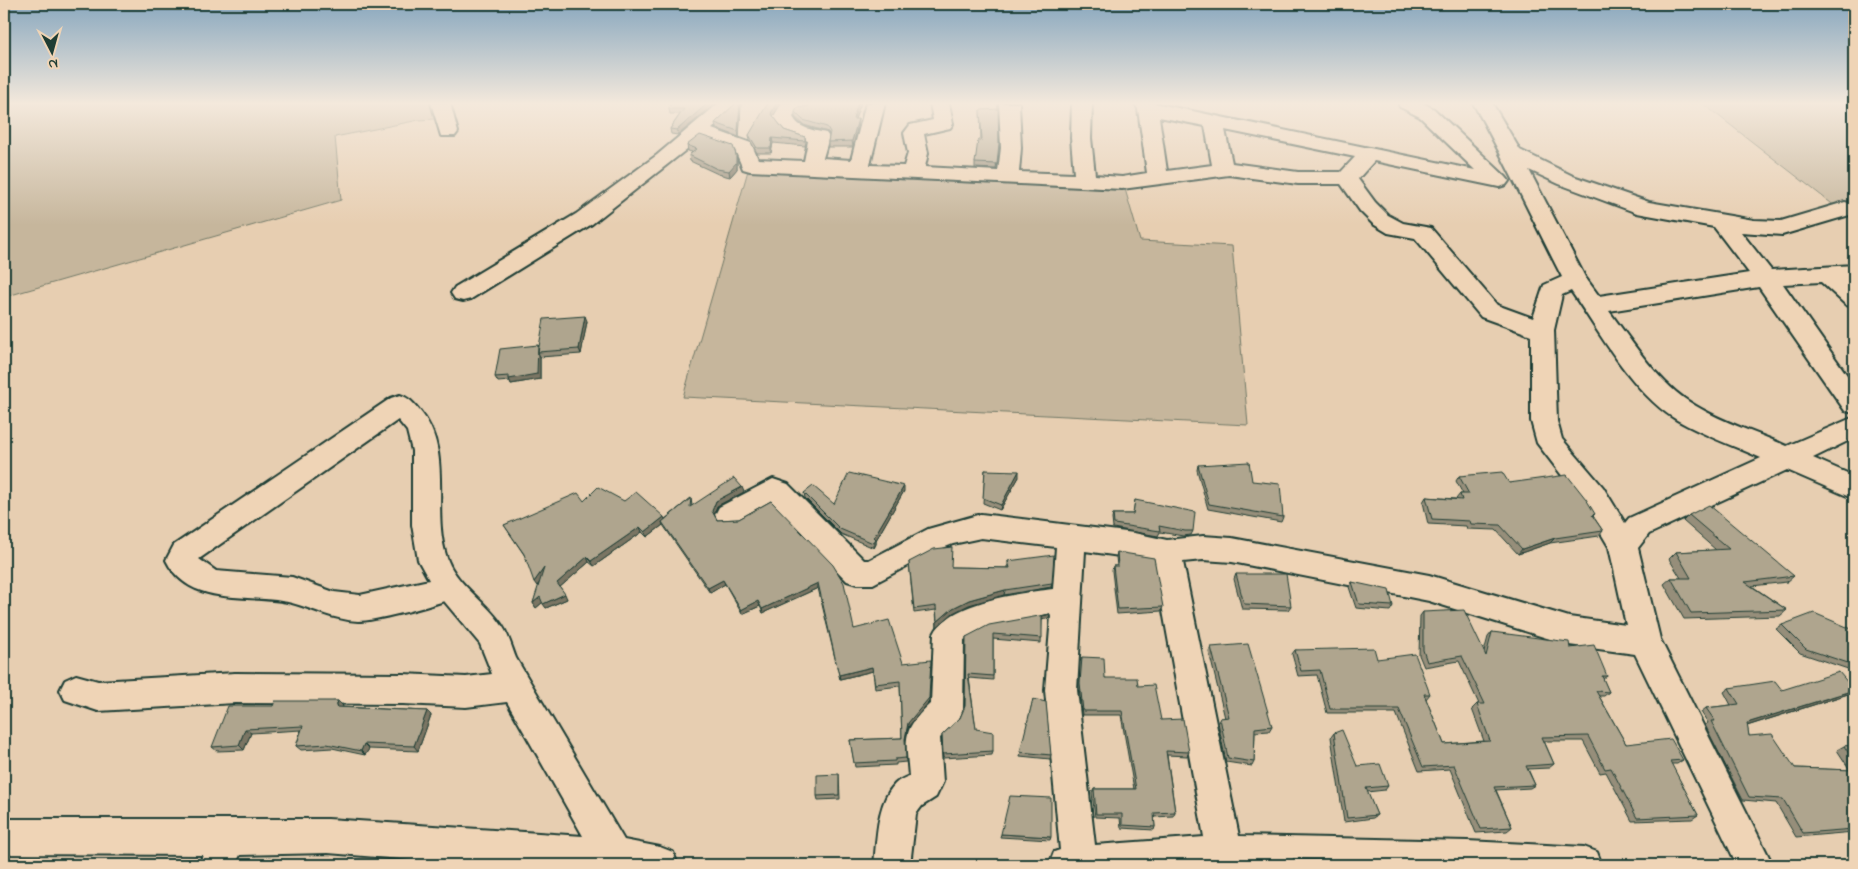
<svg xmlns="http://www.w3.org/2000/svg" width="1858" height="869" font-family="'Indie Flower',sans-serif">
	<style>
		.green { fill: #c6b69c; stroke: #727a68 }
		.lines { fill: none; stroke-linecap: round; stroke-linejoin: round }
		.minor-casing { stroke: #1f3d34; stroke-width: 4 }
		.minor { fill: #efd4b6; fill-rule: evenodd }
		.wall { fill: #968e7a; stroke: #1f3d34 }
		.shaded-wall { fill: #7a7463; stroke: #1f3d34 }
		.building { fill: #afa58e; stroke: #1f3d34 }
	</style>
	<rect width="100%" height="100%" fill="#e7ceb1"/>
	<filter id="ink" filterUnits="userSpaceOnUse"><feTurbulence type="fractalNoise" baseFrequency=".02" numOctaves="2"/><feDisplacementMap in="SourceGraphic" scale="10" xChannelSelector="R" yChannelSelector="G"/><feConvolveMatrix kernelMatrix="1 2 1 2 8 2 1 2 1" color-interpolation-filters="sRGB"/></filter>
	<g filter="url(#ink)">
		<path class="green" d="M4,103H446V113L434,119L419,120L335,137L341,200L4,297Z
			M1702,103H1854V221L1840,210Z
			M749,167L1125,189L1140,241L1232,246L1248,425L683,397Z"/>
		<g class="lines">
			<g class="minor-casing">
				<path id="minor" d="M431,103H450L458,132L455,136H441Z
					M719,103H740L712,129L751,143L758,159L804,161L808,141L786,134L773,117L782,103H813L808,110L796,111L793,117C799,129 814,130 826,133L829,137L823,158L851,160L866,103H885L870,165L904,166L908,153L904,133L910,125L933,120L930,103H949L953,124L950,128L924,134L928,153L925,167L998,171L1001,148L999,103H1019L1021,148L1019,172L1074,174L1071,138L1072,103H1092L1091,138L1095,175L1122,177L1147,173L1138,109L1135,103H1154L1475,170L1420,117L1400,107L1398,103H1423L1434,109L1506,177L1509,181L1506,185L1499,187L1374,161L1358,179L1375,202L1388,215L1403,223L1431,228L1497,305L1533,318L1544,285L1562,277C1532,219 1505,160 1473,103H1492L1520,150L1573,176L1649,202L1754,220L1781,221L1845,202L1853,204V214L1782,235L1741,232L1771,270L1854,265V279L1847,280L1854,286V307L1846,305L1821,282L1783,284L1854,385V413L1845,411L1759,287L1609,311C1634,344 1659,385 1696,406C1724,423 1757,433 1787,446L1854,417V438L1813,458L1854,476V499L1787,470L1649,534L1638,548L1660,639L1773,865H1737L1635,654L1569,645L1429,601L1232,562L1203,560L1183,562L1239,836L1467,841L1584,847L1597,852L1602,865H1049L1054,852L1060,850L1045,690L1051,616L988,628L964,640L963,710L958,721L940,738L943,782L936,797L922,806L916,814L910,865H874C877,840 876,804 895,784C899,780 904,778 909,776C906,738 901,730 931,703L934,634C949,602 1020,593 1053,589L1056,547L981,538L953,544L935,551L873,584H857L847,581L772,504C756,513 738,529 719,523L715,515L719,507L773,479L788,484L864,560H869L928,529L981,514L1134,533L1167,540L1203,536L1232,538L1429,575L1569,617L1626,625L1609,547L1583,503L1537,443L1531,421V335L1481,317L1415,238L1388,233L1373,224L1360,211L1341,184H1298L1229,175L1122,189L750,171L743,169L735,150L701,138L592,224L471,299L463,301L455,299L451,293L455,287L576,214L657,155ZM1159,117L1205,126L1212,165L1167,171ZM1225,130L1355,157L1341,172H1298L1232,163ZM1529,170L1559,184L1637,213L1714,227L1749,273L1599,296L1585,277ZM1571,291C1600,333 1633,394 1677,420C1703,435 1734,446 1761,458L1629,518L1625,523L1603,487L1562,439L1557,421L1554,330L1562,295ZM1085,551L1154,561L1204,837L1095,845L1077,690Z
					M827,103H852L850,107H829Z
					M400,395C410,398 414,404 420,411C454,451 431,509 446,555C454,584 488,602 503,627C509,636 512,648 516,658L624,840L660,847L673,852L678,865H473L328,853L240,855L235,865H199L203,855L4,854V819H328L583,836L507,702L466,707L403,704L235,703L98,711L65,700L60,690L65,680L76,675L98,681L235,673L403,674L466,677L492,674L480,644L444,601C427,607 375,621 358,621C334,620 315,609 292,603C249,592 190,609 166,560L174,545L391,398ZM398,420L407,431L412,451V525L418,560L429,580L360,595L334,592L292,577L216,571L199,559Z"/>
			</g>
			<use href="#minor" class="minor"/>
		</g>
		<path class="wall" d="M670,103H716L678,135L671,134L670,129L680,114H670L669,109Z
			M736,103H741V105L739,137L716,128L715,123Z
			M781,103L773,116L784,130L805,137L806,142L805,146L773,143L771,153H757L750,140L749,135Z
			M850,103H861L855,119L858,124L853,147H828V142L829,135L828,132L804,125L795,117V112Z
			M980,110L999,148L996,169L975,168V163L981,140Z
			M687,145L736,155L737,160V169L730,177L718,174L690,161L689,155L692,152L688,151Z
			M587,321L581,354L540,357V379L511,384L510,381L498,382L495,377Z
			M1198,465L1252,481L1283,517L1281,522L1208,509L1197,470Z
			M985,470L1019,477L1000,510L983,503Z
			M1459,476L1509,483L1595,514L1593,516L1603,531L1599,536L1550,543L1518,554L1496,530L1467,529L1466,526L1428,524L1423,502L1426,497L1456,499L1460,494H1463L1456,481Z
			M904,491L876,540V544L874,548L841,534L805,498L804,493L834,504Z
			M744,492L717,506L714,514L717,520L739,519L771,501L854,629L903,663L929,702L908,727L905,743L906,762L896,763V765L855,767L850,740L902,738L900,686L875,689L873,671L840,679L818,588L763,613L760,606L742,614L725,584L710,593L663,525L647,537L642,532L594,566L589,562L560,587L567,599L546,608L543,602L536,608L533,603L540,583L537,586L525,556L504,525L584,501H624L665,519L691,498L692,506Z
			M1135,500L1193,531L1191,535L1183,536L1160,532L1158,536L1113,528L1112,519L1113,514H1133Z
			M1689,515L1794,576L1787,582L1752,586L1787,610L1780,616L1684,619L1664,584L1671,578H1681L1669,559L1676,552L1716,550L1683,521Z
			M1117,552L1163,607L1161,611L1117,614L1112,571L1113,566H1117L1116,557Z
			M1008,561L1052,583L1051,587L1004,595L969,605L953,613L937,627L936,610L914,613L909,562L951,567L1008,568Z
			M1236,574L1291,606L1288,610L1242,609L1234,579Z
			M1352,582L1393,606L1390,611L1356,608L1349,587Z
			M1854,599V611L1848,603Z
			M1423,612L1484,652L1488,637L1492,632L1570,648L1607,676L1603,679L1609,692L1604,696H1599L1626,744L1683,760L1677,764H1671L1698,815L1692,819L1632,821L1606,772L1600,773L1583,741H1544L1554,764L1549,768L1528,769L1535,785L1530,788L1496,790L1512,827L1507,831L1476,833L1450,769L1419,771L1396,713H1327L1317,675L1298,676L1292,654L1295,650L1377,659L1430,694L1426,699L1444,744L1484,741L1472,709L1477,704H1479L1459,661L1424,667L1419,655L1420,616Z
			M1050,614L1049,618L1042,620L1041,643L993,639V680L969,678L976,729L993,751L992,755L943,758L942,735L960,718L965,706L966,637Z
			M1782,625L1854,630V671L1800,653L1776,629Z
			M1211,647L1272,726L1269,731L1255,732L1254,762L1252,766L1226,762L1218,722L1220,718H1225L1209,652Z
			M1082,657L1105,678L1138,686L1161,720L1189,752L1187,756L1167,755L1175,812L1173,816L1154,817L1155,827L1154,830L1121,828L1120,818L1095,817L1092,793L1094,789H1134L1121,715H1082L1079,687L1080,662Z
			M1729,688L1848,694L1747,726L1749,736L1795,768L1850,770L1837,750L1844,746L1854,745V794H1851L1854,799V832L1796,837L1776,803L1743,800L1705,725L1708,723L1701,712L1706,708L1731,705L1724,692Z
			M1033,699L1051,755L1050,759L1020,756Z
			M338,701L343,706L342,707L427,711L431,715L418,751L369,749L365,755L332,748L301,750L296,746L301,730L251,733L244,750L217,751L212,747L273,706Z
			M1334,733L1357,766L1388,786L1385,790L1367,792L1377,815L1373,818L1344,822L1331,737Z
			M839,774L840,799L818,800L817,796Z
			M1001,834L1051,837L1050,840L1000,837Z
			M1293,859L1334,865H1288Z"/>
		<path class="shaded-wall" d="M708,103H716L678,135L677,130Z
			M740,103H741V105L739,137L738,131Z
			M777,103H781L772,118L771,113Z
			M858,103H861L853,124V119Z
			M858,119V124L853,147L852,141Z
			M772,138L773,143L771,153V148Z
			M736,155L737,160V169L730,177L729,171Z
			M585,316L587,321L581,354L579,349Z
			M538,345L540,350L538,352L540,357V379L511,384L509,379Z
			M1019,471V477L1000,510L1001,505Z
			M904,486V491L876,540V544L874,548V537Z
			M742,487L744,492L717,506L713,516L712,511L716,501Z
			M664,517L666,522H662L663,525L647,537L645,532Z
			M640,527L642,532L594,566L591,561Z
			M1555,538L1550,543L1518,554L1522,549Z
			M587,557L589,562L559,588L557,583Z
			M544,568L547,573L537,586L534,582Z
			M723,580L725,584L710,593L708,588Z
			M818,583V588L763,613L762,609Z
			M1005,590L1004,595L969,605L953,613L937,627V622L953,608L969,600Z
			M565,594L567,599L546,608L543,604Z
			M540,597L543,602L536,608L533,603Z
			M758,601L760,606L742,614L741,610Z
			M1050,614L1049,618L1041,620L1042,616Z
			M931,660L929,702L908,727L905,743V739L908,723Z
			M872,667L873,671L840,679L839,675Z
			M1854,690L1848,694L1740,728L1747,723Z
			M338,701L343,706L341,711L336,707Z
			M427,711L431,715L418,751L414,746Z
			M245,729L251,733L244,750L239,745Z
			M364,744L369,749L365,755L361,751Z"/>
		<path class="building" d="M670,103H708L677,130L670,129L684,109H669Z
			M736,103H740L738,131L715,123Z
			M768,103H777L771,113L784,130L805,137V141L772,138L771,148H757L749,135Z
			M810,103H858L853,119H858L852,141L828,142L830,132L827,127L803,120L795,112L797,108L809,106Z
			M998,109L999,143L997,164L975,163L978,140H982L980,110Z
			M700,135L733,146L736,155V163L729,171L717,169L689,155L697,149L687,145Z
			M585,316L579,349L538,352L544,319Z
			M538,345L537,374L509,379V376L495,377L500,349Z
			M1249,462L1252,481L1280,484L1283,517L1209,504L1198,465Z
			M985,470L1019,471L1001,505L983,498Z
			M1502,472L1509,483L1567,475L1586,499L1595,514L1592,515L1603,531L1555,538L1522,549L1500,525L1471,524L1470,521L1432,519L1426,497L1462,500L1460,494H1469L1459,476Z
			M849,473L904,486L874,537L876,539L873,543L840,529L804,493L813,486L834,504Z
			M734,478L742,487L716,501L712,511L717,520L739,519L771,501L833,565L844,583L854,629L889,620L903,663L931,660L929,698L908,723L905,739L906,758L895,759V761L854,763L850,740L902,738L900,681L875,684L872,667L839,675L818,583L762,609L758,601L741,610L723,580L708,588L662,522L691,498L690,507Z
			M598,487L624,501L636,492L664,517L645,532L640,527L591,561L587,557L557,583L565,594L543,604L540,597L533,603L544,568L534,582L524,554L504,525L578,493L584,501Z
			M1135,500L1195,512L1193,531H1185L1159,526L1160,531L1114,524L1113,514H1133Z
			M1709,505L1794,576L1745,582L1787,610L1691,613L1671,578H1691L1676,552L1729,549L1689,515Z
			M952,547L951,567L1010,568L1008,561L1054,555L1052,583L1005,590L969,600L953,608L937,622L936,606L914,609L909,562L934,549Z
			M1117,552L1154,558L1163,607L1118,609L1113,566H1118Z
			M1236,574H1286L1291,606L1244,604Z
			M1352,582L1389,590L1393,606L1359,604Z
			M1464,610L1486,656L1492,632L1569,642L1570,648L1594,645L1607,676H1602L1609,692L1596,691L1626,744L1671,739L1683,760L1670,761L1698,815L1637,818L1611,768L1605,769L1588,736L1542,737L1554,764L1526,766L1535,785L1494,787L1512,827L1481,829L1454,765L1423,767L1399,709H1330L1320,670L1301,671L1295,650L1374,648L1377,659L1415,654L1430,694H1424L1444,744L1490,741L1477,704H1485L1462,656L1427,662L1423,650V612Z
			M1814,613L1854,630V665L1806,649L1782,625Z
			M1050,614L1042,616V638L993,634V676L968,674L976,729L993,732V751L943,754L942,735L960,718L965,706L966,637L989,625Z
			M1248,644L1272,726L1255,728L1254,762L1228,758L1220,718L1229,717L1211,647Z
			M1082,657L1104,658L1105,678H1137L1138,686L1154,685L1161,720L1183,719L1189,752L1166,751L1175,812L1154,813L1155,827L1122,825V814H1096L1094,789H1136L1122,711H1083L1080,683Z
			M1839,672L1854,690L1747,723L1749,736L1772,734L1795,768L1854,770V791L1850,792L1854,799V829L1803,833L1783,799L1749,797L1711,721H1715L1706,708L1739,704L1729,688L1775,681L1782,690Z
			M1033,699L1046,702L1051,755L1020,752Z
			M275,701H338L336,707L427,711L414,746L364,744L361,751L327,744L296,746L303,726L245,729L239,745L212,747L228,706H273Z
			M1342,730L1357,766L1380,764L1388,786L1366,788L1377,815L1347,818L1334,733Z
			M1854,745V761L1844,746Z
			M839,774V795L817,796V775Z
			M1010,796L1051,798V837L1001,834Z
			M1293,859L1334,860V865H1295Z"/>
	</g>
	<linearGradient id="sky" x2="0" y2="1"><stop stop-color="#88a7be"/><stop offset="0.46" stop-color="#f4e9dc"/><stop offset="1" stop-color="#f4e9dc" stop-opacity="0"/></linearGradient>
	<rect width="1858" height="225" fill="url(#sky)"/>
	<rect width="1858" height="869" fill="none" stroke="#efd4b6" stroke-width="20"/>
	<rect x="10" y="10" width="1838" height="849" fill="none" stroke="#1f3d34" stroke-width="2" filter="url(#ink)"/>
	<g transform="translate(52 52) rotate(174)" stroke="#efd4b6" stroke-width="4" paint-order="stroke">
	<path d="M0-4L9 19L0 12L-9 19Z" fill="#1f3d34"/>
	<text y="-8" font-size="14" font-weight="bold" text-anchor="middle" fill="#1f3d34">N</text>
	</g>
</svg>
